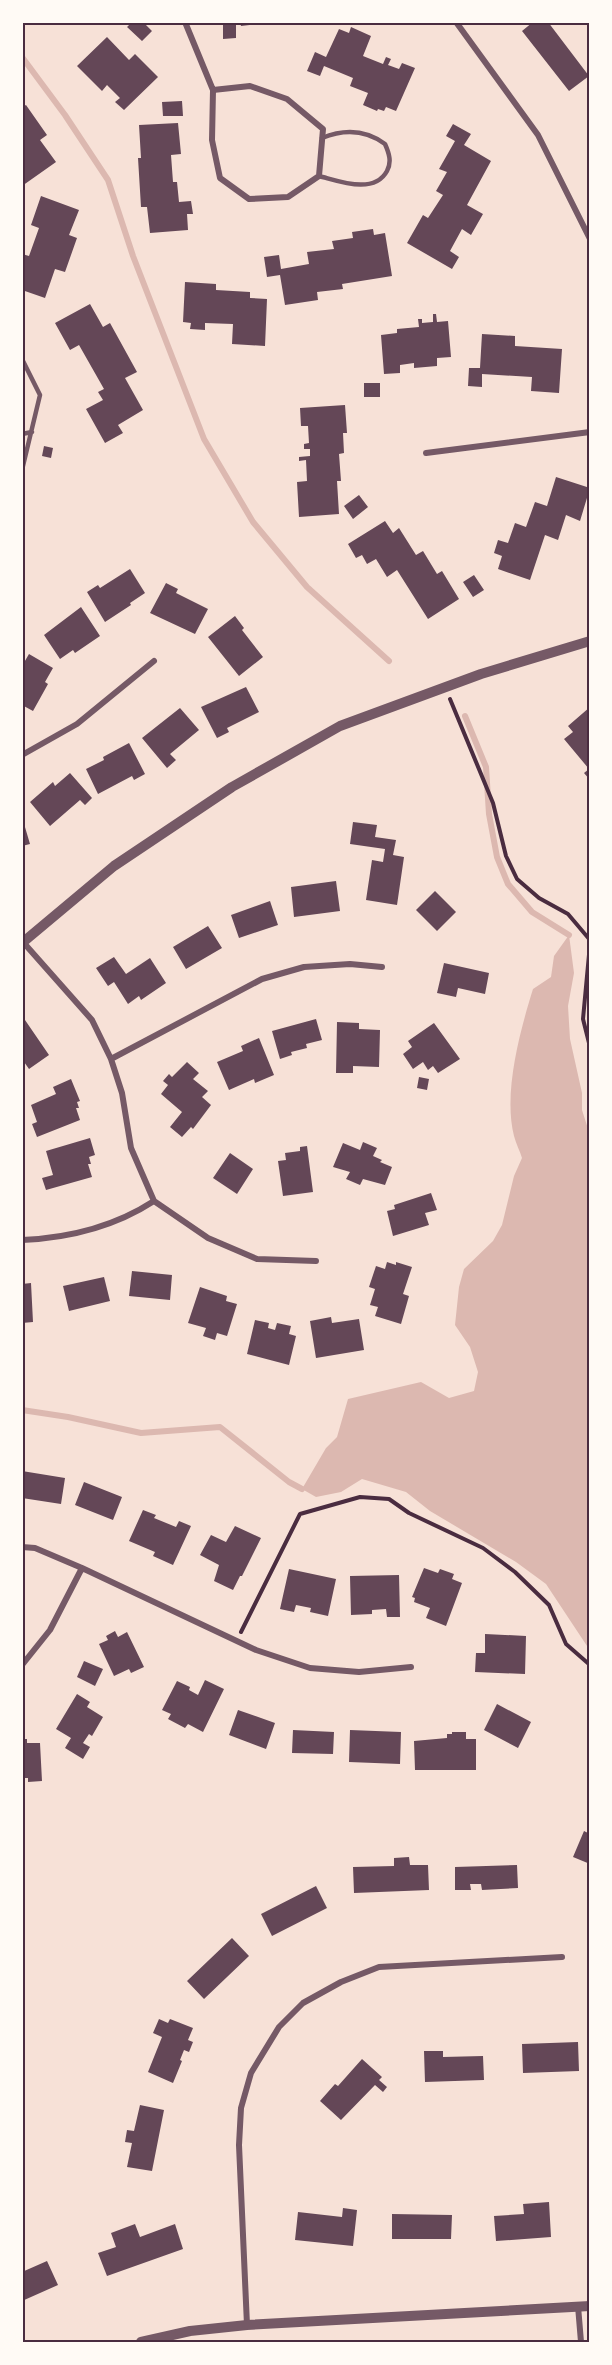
<svg xmlns="http://www.w3.org/2000/svg" width="612" height="2365" font-family="Roboto,sans-serif">
	<style>
		.water { fill: #dcb8b0 }
		.lines { fill: none; stroke-linecap: round; stroke-linejoin: round }
		.stream { stroke: #dcb8b0; stroke-width: 6 }
		.building { fill: #644757 }
		.path { stroke: #4a2c40; stroke-width: 4 }
		.service { stroke: #755966; stroke-width: 4.5 }
		.minor { stroke: #755966; stroke-width: 6 }
		.tertiary { stroke: #755966; stroke-width: 10 }
		.neatline { fill: none; stroke: #4a2c40; stroke-width: 2 }
	</style>
	<rect width="100%" height="100%" fill="#f7e1d7"/>
	<path class="water" d="M569,935L574,973L568,1006L570,1039L582,1093V1110L590,1135L589,1649L546,1584L516,1562L430,1511L406,1492L362,1479L341,1492L316,1497L302,1489L326,1448L337,1437L348,1399L421,1382L449,1398L474,1391L478,1372L470,1347L455,1325L459,1287L464,1269L493,1241L502,1225L514,1176L522,1158C520,1151 516,1144 514,1136C503,1093 520,1031 533,989L551,977L554,956Z"/>
	<g class="lines">
		<path class="stream" d="M22,57L65,115L108,180L133,256L204,439L253,522L307,587L389,661
			M465,716L486,767L489,814L497,857L508,884L532,912L569,935
			M22,1410L68,1417L141,1433L220,1427L289,1482L302,1489"/>
	</g>
	<path class="building" d="M132,22H143L152,31L142,41L127,27Z
		M223,22H236V38L223,39Z
		M240,22H259V24L241,26Z
		M533,22H548L589,76L569,91L522,31Z
		M351,27L371,36L363,56L383,64L386,57L391,59L388,65L399,69L402,63L415,68L396,111L386,107L384,111L378,109L377,111L363,105L368,93L350,86L353,78L324,66L320,76L307,71L315,52L326,57L339,29L349,33Z
		M107,37L129,60L135,54L158,77L124,110L115,102L120,98L107,85L102,91L77,66Z
		M182,101L183,116H163L162,102Z
		M26,105L47,135L40,140L56,162L22,186V107Z
		M178,123L181,154L171,155L173,182H177L179,202L191,201L193,214H187L188,230L150,233L147,207H141L138,158H141L139,125Z
		M453,124L471,134L464,145L491,161L467,205L483,214L471,235L462,229L450,251L459,257L452,269L407,243L423,215L428,218L443,195L436,191L447,172L439,169L455,141L446,136Z
		M41,196L79,210L69,235L77,238L65,272L55,269L45,298L22,290V254L29,256L39,228L31,225Z
		M373,229L374,235L385,233L392,276L342,284L343,289L317,292L318,300L285,305L280,275L267,277L264,257L279,255L281,269L309,264L307,252L334,249L332,241L353,238L352,232Z
		M185,282L216,284V290L250,292V298L267,299L265,346L232,344L233,324L205,323V330L190,329L191,323L183,322Z
		M90,304L103,327L110,323L137,372L125,378L143,410L118,425L123,433L105,443L86,409L103,400L98,392L104,389L79,345L70,350L55,323Z
		M433,314H436L437,322L448,321L451,357L437,358V366L414,368V363L400,365V373L384,374L381,335L397,333V329L419,327L418,319H422V323L433,322Z
		M482,334L515,336V346L562,349L559,393L531,391L532,377L482,374V387L468,386L469,368H480Z
		M364,383H380V397H364Z
		M345,405L347,433H343L344,453L339,454L341,481H337L339,514L299,517L297,482L307,481L306,460L299,461V457L310,456V449H304V444L309,443L308,426H301L300,408Z
		M44,446L53,448L51,458L42,456Z
		M556,477L590,488L580,521L566,515L558,540L545,535L530,580L498,569L502,556L494,553L498,540L508,543L515,523L526,527L535,502L547,506Z
		M359,495L368,507L353,519L344,506Z
		M385,521L393,533L399,528L416,555L423,551L437,574L442,571L459,599L428,619L397,570L387,577L376,559L367,564L362,555L356,558L348,544Z
		M130,569L145,593L130,603L131,605L105,622L87,592L98,585L100,588Z
		M474,575L484,590L473,597L463,582Z
		M166,583L178,589L176,593L208,609L195,634L150,613Z
		M81,607L100,636L75,653L73,650L60,659L44,635Z
		M235,616L244,628L242,630L263,657L239,676L208,637Z
		M29,654L53,668L45,682L48,684L33,711L22,705V666Z
		M246,687L259,712L227,728L229,732L217,738L201,707Z
		M590,707V780L584,773L589,769L564,739L573,732L568,726Z
		M180,708L199,730L170,754L176,760L167,768L142,738Z
		M129,743L145,774L134,780L132,776L98,794L86,769L104,760L103,757Z
		M70,773L92,798L85,805L80,800L50,826L30,802L53,782L55,786Z
		M22,817L30,844L22,846Z
		M353,822L377,825L375,837L396,840L393,855L404,857L397,905L366,900L372,860L383,862L385,849L350,844Z
		M336,881L340,911L294,917L291,887Z
		M435,891L456,912L437,931L416,910Z
		M270,901L278,925L239,938L231,915Z
		M208,926L222,948L186,969L173,947Z
		M114,957L126,974L150,958L166,983L141,1000L139,996L128,1004L114,982L108,986L96,968Z
		M444,963L489,973L485,994L458,988L456,997L437,993Z
		M316,1019L322,1040L306,1044L307,1048L291,1052L292,1055L280,1059L272,1031Z
		M25,1020L49,1055L29,1069L22,1059V1022Z
		M337,1022L359,1023V1029L380,1030L379,1067L353,1066V1073H336Z
		M434,1023L460,1059L438,1073L433,1066L428,1070L423,1062L413,1069L403,1054L412,1047L408,1041Z
		M259,1038L274,1075L255,1083L254,1079L229,1090L217,1062L243,1051L241,1046Z
		M187,1062L199,1073L193,1079L208,1091L202,1097L211,1105L193,1129L191,1127L182,1137L170,1127L182,1112L161,1094L168,1085L163,1081L169,1074L172,1077Z
		M419,1077L429,1079L427,1090L417,1088Z
		M71,1079L80,1101L77,1102L79,1108H76L80,1120L37,1137L32,1124L37,1122L31,1105L56,1094L53,1087Z
		M90,1138L95,1155L89,1157L91,1164H88L92,1177L46,1190L42,1178L53,1175L46,1151Z
		M363,1142L377,1148L373,1156L382,1160L380,1162L392,1167L385,1185L363,1179L360,1185L346,1179L350,1172L333,1167L343,1143L360,1150Z
		M307,1146L313,1192L283,1196L278,1161L286,1160L285,1153L300,1151V1147Z
		M230,1153L253,1169L237,1194L213,1178Z
		M431,1193L437,1210L425,1213L429,1225L393,1236L387,1211L395,1209L394,1205Z
		M387,1262L396,1265V1262L412,1267L403,1294L409,1296L401,1324L375,1316L378,1307L370,1305L375,1289L369,1287L376,1266L385,1269Z
		M132,1271L172,1275L170,1300L129,1296Z
		M104,1277L110,1301L69,1311L63,1286Z
		M31,1283L33,1322L22,1323V1284Z
		M200,1287L227,1296L226,1301L237,1304L227,1336L217,1333L215,1340L203,1336L206,1328L188,1323Z
		M331,1317L332,1323L359,1319L364,1350L316,1358L310,1321Z
		M255,1320L269,1323L268,1328L275,1330L277,1323L291,1326L289,1334L296,1336L289,1365L247,1354Z
		M22,1471L65,1478L61,1504L22,1498Z
		M84,1482L122,1497L113,1520L75,1505Z
		M143,1510L156,1515L154,1518L176,1527L179,1521L191,1526L173,1565L153,1556L155,1552L129,1541Z
		M235,1526L261,1538L242,1576H240L233,1590L214,1581L219,1565L200,1555L211,1535L226,1542Z
		M424,1568L438,1573L440,1569L454,1574L452,1579L462,1583L446,1626L426,1618L430,1608L414,1602L415,1598L412,1597Z
		M289,1569L336,1579L328,1616L310,1612L311,1608L296,1605L294,1612L280,1609Z
		M399,1575L400,1617H387L386,1609L372,1610V1614L351,1615L350,1576Z
		M115,1631L118,1637L127,1632L144,1667L131,1673L129,1669L114,1676L99,1644L108,1640L106,1636Z
		M485,1634L526,1636L525,1674L475,1672L476,1653H485Z
		M84,1661L103,1669L95,1686L77,1677Z
		M205,1680L224,1689L203,1732L188,1724L185,1728L168,1719L171,1714L162,1710L177,1681L190,1687L189,1690L198,1695Z
		M77,1694L90,1702L87,1707L103,1717L92,1736L89,1734L83,1743L90,1747L83,1759L65,1748L71,1738L56,1729Z
		M497,1704L531,1722L518,1748L484,1730Z
		M238,1710L275,1723L266,1749L229,1735Z
		M293,1730L334,1732L333,1754L292,1753Z
		M350,1730L401,1732L400,1764L349,1762Z
		M452,1732H466V1739H476V1770H415L414,1741L447,1738V1734H452Z
		M22,1739H27V1743H40L42,1781L28,1782V1778H22Z
		M584,1831L590,1834V1864L573,1857Z
		M409,1857L410,1865H428L429,1890L354,1893L353,1867L394,1866V1858Z
		M517,1865L518,1888L482,1890L481,1884H470L471,1890H455V1867Z
		M316,1886L327,1908L272,1936L261,1914Z
		M232,1938L249,1956L204,1999L187,1981Z
		M159,2019L168,2023L170,2019L193,2028L188,2040L193,2042L189,2052L184,2050L180,2060L182,2061L173,2083L148,2072L162,2037L153,2033Z
		M578,2042L579,2071L523,2073L522,2044Z
		M424,2051H443V2057L483,2056L484,2080L425,2082Z
		M362,2059L382,2077L379,2080L387,2087L383,2092L375,2085L341,2120L320,2101L335,2084L338,2086Z
		M140,2105L164,2110L152,2171L127,2167L132,2143L125,2142L127,2130L134,2131Z
		M549,2202L551,2237L496,2241L494,2216L524,2214L523,2204Z
		M343,2208L357,2210L353,2246L295,2240L298,2212L342,2217Z
		M392,2214L452,2215L451,2239H392Z
		M135,2224L140,2237L175,2224L183,2249L107,2276L98,2253L116,2247L111,2233Z
		M47,2261L58,2285L22,2301V2272Z"/>
	<g class="lines">
		<path class="path" d="M450,699L493,803L506,856L517,879L539,898L568,914L590,940
			M590,944L583,1019L590,1047
			M241,1632L300,1514L360,1497L389,1499L409,1513L483,1548L515,1572L549,1605L566,1644L590,1665"/>
		<path class="service" d="M319,176C339,181 374,195 387,171C392,162 389,153 385,144C366,130 344,129 322,138
			M22,359L40,395L22,470
			M22,434L32,432"/>
		<path class="minor" d="M185,22L213,90L212,140L220,178L249,199L288,197L319,176L323,129L287,99L250,86L213,90
			M456,22L538,135L590,239
			M426,453L590,432
			M22,755L77,724L154,661
			M23,942L92,1020L111,1059L122,1093L131,1148L154,1201L208,1238L257,1259L316,1261
			M111,1059L262,979L304,967L350,964L382,967
			M22,1240C69,1238 114,1227 154,1201
			M22,1547L35,1548L82,1568L256,1650L310,1668L359,1672L411,1667
			M22,1665L50,1630L82,1568
			M578,2306L581,2342
			M247,2325L239,2145L241,2108L251,2073L279,2027L303,2003L341,1982L379,1967L562,1957"/>
		<path class="tertiary" d="M22,943L114,866L232,787L340,726L481,674L590,641
			M141,2342L190,2331L247,2325L590,2306"/>
	</g>
	<rect width="612" height="2365" fill="none" stroke="#fffaf5" stroke-width="48"/>
	<rect x="24" y="24" width="564" height="2317" class="neatline"/>
</svg>
